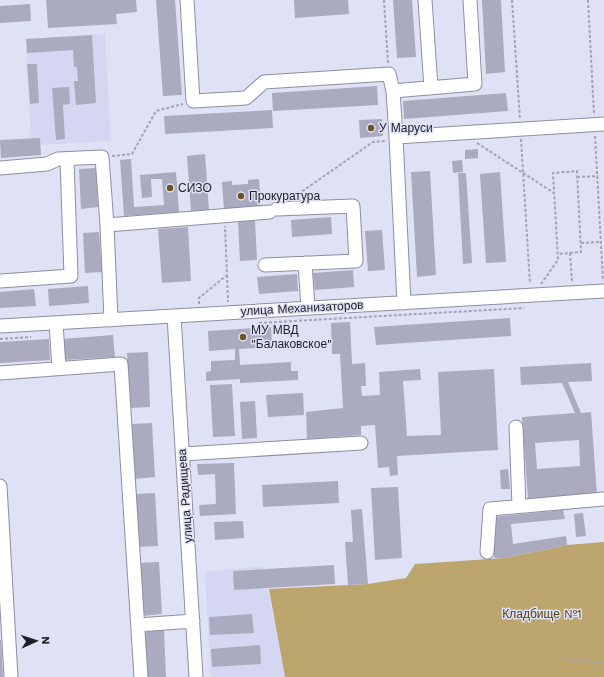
<svg xmlns="http://www.w3.org/2000/svg" width="604" height="677" font-family="'Work Sans',sans-serif">
	<style>
		.built { fill: #d5d7f2 }
		.forest { fill: #bca66e }
		.building { fill: #aaabbe; fill-rule: evenodd }
		.lines { fill: none; stroke-linecap: round; stroke-linejoin: round }
		.minor-casing { stroke: #8d8ea1; stroke-width: 15 }
		.path { stroke: #a2a3b3; stroke-width: 2; stroke-dasharray: 3 2; stroke-linecap: butt }
		.minor { stroke: #fff; stroke-width: 13 }
		.poi-dot { fill: #6a5725; stroke: #dfe1f5; stroke-width: 1.5 }
		.labels { text-anchor: middle; stroke-width: 3; stroke-linejoin: round; paint-order: stroke }
		.poi-label { font-size: 12px; fill: #1f1f26; stroke: #dfe1f5; text-anchor: start }
		.street-label { font-size: 12px; fill: #1f1f26; stroke: #dfe1f5 }
		.park-label { font-size: 12px; fill: #534216; stroke: #dfe1f5 }
	</style>
	<rect width="100%" height="100%" fill="#dfe1f5"/>
	<path class="built" d="M105,34L111,141L40,145L31,139L26,39Z
		M263,566L285,677H211L205,572Z"/>
	<path class="forest" d="M604,542V677H285L269,589L368,584L406,578L415,564L505,558L567,545Z"/>
	<path class="building" d="M46,0H136L137,12L116,14L117,24L48,28Z
		M156,0H175L182,95L163,96Z
		M294,0H348L349,14L295,18Z
		M393,0H412L416,57L397,58Z
		M482,0H501L505,72L486,74Z
		M30,4L31,21L0,23V6Z
		M92,35L96,103L76,105L74,81H78L77,67H74L73,50L27,53L26,39Z
		M27,64H37L39,103L30,104Z
		M377,86L378,105L273,111L272,93Z
		M69,87L70,104L63,105L65,139L56,140L52,88Z
		M506,93L508,111L404,119L403,101Z
		M272,110L273,128L165,134L164,116Z
		M382,119L383,136L360,138L359,120Z
		M40,138L41,155L1,158L0,140Z
		M478,149V158L465,159V150Z
		M205,154L209,210L191,211L187,156Z
		M131,159L134,207L164,205L162,179H151L152,197L142,198L140,175L176,172L179,212L124,216L120,160Z
		M462,160L463,172L453,173L452,161Z
		M96,168L98,207L81,209L79,169Z
		M430,171L436,275L417,277L411,172Z
		M500,172L506,262L486,263L480,174Z
		M458,173H466L472,263L463,264Z
		M259,179L261,207L224,210L222,182L232,181V185L248,184V180Z
		M331,217L332,234L292,237L291,220Z
		M255,220L257,260L240,261L238,221Z
		M188,227L191,281L162,283L158,229Z
		M382,230L385,270L368,271L365,231Z
		M99,232L102,272L85,273L83,233Z
		M353,270L354,287L315,290L313,273Z
		M297,274L298,291L259,294L257,277Z
		M88,286L89,303L49,306L48,289Z
		M34,289L36,306L0,308V292Z
		M510,318L511,336L376,345L374,327Z
		M350,322L352,364L365,363L366,386H361L362,396L380,395L379,372L420,369L421,380L403,381L407,436L441,435L438,372L494,369L498,450L397,456L398,475L390,476L389,467L378,468L375,425L361,426V435L307,439L306,412L343,408L340,354H332L331,323Z
		M271,327L272,347L239,349L240,365L291,362V371H298V380L240,383V379L206,381V372L211,371V361L235,360V349L209,351L208,331Z
		M113,335L115,357L64,360L62,339Z
		M49,339L50,360L0,363V342Z
		M148,352L150,407L130,408L127,353Z
		M591,363L592,381L568,382L581,413L591,412L597,495L528,500L522,417L575,413L562,383L521,385L520,367ZM579,440L580,466L537,469L535,443Z
		M232,384L235,436L213,437L210,385Z
		M303,393L304,415L268,417L266,395Z
		M255,401L257,438L242,439L240,402Z
		M152,423L155,477L134,479L131,424Z
		M234,463L236,514L200,516L199,505L216,504L215,474L198,475L197,464Z
		M508,469L510,489H501L500,470Z
		M338,481L339,503L263,507L262,485Z
		M398,487L402,558L375,560L371,488Z
		M155,493L158,546L138,547L135,494Z
		M362,509L368,584L348,585L345,542H353L351,510Z
		M563,510L565,519L511,524L513,544L566,536L567,545L505,558H494L492,517Z
		M583,513L586,536L576,537L574,514Z
		M243,521L244,538L215,540L214,522Z
		M159,562L162,614L142,616L138,563Z
		M334,565L335,584L234,590L233,571Z
		M252,614L254,633L210,635L209,617Z
		M164,630L166,677H147L144,632Z
		M0,640H1L3,677H0Z
		M260,645L261,664L212,667L211,649Z"/>
	<g class="lines">
		<g class="minor-casing">
			<path id="minor" d="M187,0L193,101L246,98L264,82L389,74L393,91
				M425,0L431,88
				M396,137L393,91L475,84L470,0
				M0,168L47,164L58,159L102,157L107,225
				M305,263L308,308
				M265,265L356,261L353,206L277,209
				M0,281L71,276L67,159
				M404,303L396,137L604,124
				M174,316L196,677
				M111,320L107,225L270,212
				M56,323L59,368
				M0,326L604,291
				M0,373L121,364L141,677
				M516,427L519,506
				M183,454L361,443
				M0,486L11,677
				M487,552L490,509L604,499
				M138,625L193,621"/>
		</g>
		<path class="path" d="M384,0L388,63
			M512,0L520,119
			M588,0L594,114
			M595,136L603,281
			M521,139L530,284
			M477,143L554,193
			M112,156L132,154L156,111L183,104
			M577,177L598,176
			M294,197L373,142L385,141
			M581,243L601,242
			M570,253L572,282
			M227,275L228,302
			M541,284L558,260L553,173L577,171L581,252L558,254
			M199,304V298L227,275L225,226
			M259,323L524,308
			M0,339L31,337
			M563,659L604,663"/>
		<use href="#minor" class="minor"/>
	</g>
	<g class="poi-dot">
		<circle cx="371" cy="128" r="4"/>
		<circle cx="170" cy="188" r="4"/>
		<circle cx="241" cy="196" r="4"/>
		<circle cx="243" cy="337" r="4"/>
	</g>
	<g class="labels">
		<g class="poi-label">
			<text x="379" y="132">У Маруси</text>
			<text x="178" y="192">СИЗО</text>
			<text x="249" y="200">Прокуратура</text>
			<text x="251" y="334">МУ МВД<tspan x="251" dy="14">"Балаковское"</tspan></text>
		</g>
		<g class="street-label">
			<text transform="translate(302 308) rotate(-3)" y="4">улица Механизаторов</text>
			<text transform="translate(185 496) rotate(-94)" y="4">улица Радищева</text>
		</g>
		<g class="park-label">
			<text x="542" y="618">Кладбище №1</text>
		</g>
	</g>
	<g transform="translate(36 641) rotate(87)" stroke="#dfe1f5" stroke-width="3" paint-order="stroke">
	<path d="M0-3L7 15L0 10L-7 15Z" fill="#1f1f26"/>
	<text y="-6" font-size="11" font-weight="bold" text-anchor="middle" fill="#1f1f26">N</text>
	</g>
</svg>
